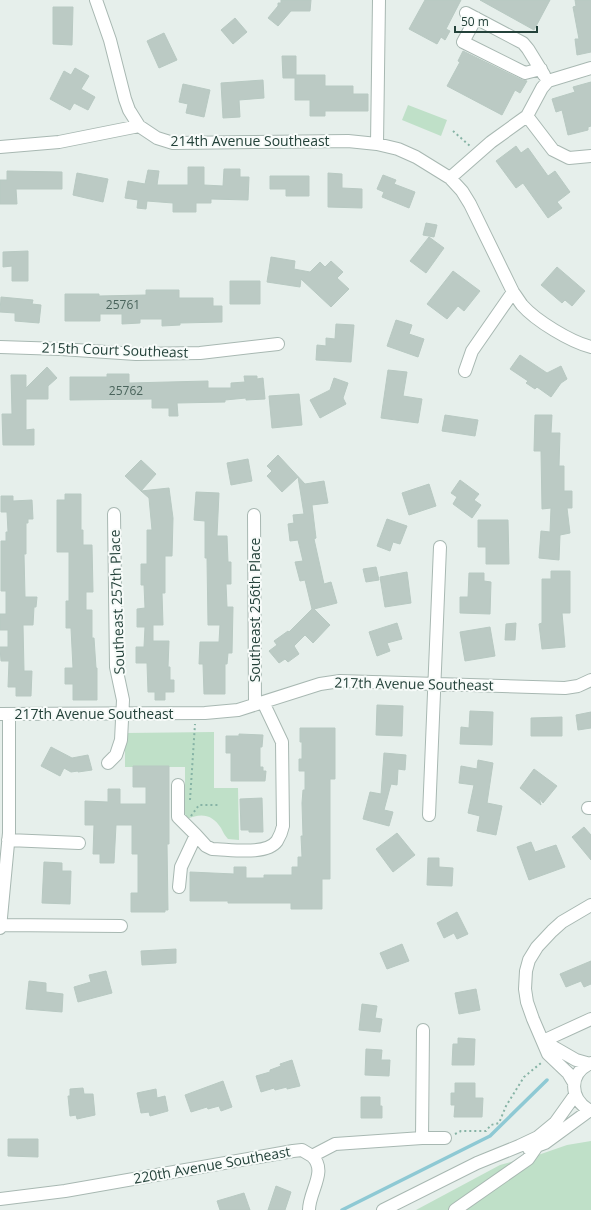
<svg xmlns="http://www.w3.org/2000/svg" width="591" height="1210" font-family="'Open Sans',sans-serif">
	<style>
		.green { fill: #bfe0c8 }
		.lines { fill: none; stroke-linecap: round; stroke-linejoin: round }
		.stream { stroke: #8ec9d4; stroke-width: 3.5 }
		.building { fill: #bbcac4; stroke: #b8c9c2 }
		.minor-casing { stroke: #a8b8b2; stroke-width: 14 }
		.path { stroke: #86b3a5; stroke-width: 2; stroke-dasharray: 2 3; stroke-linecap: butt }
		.minor { stroke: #fff; stroke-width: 12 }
		.labels { text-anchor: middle; stroke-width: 4; stroke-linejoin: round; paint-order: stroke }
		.number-label { font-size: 12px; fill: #4a645c }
		.street-label { font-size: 14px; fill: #24423a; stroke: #f7fbf9 }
	</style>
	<rect width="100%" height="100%" fill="#e6efeb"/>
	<path class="green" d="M408,105L447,120L441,136L402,120Z
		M214,732V788H238L239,840L228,839C225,836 223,832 221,828C212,814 201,813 187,819L185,814V767H125V733Z
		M591,1141V1210H416L500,1165L541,1154L567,1145Z"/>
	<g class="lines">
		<path class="stream" d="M342,1210L490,1136L547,1080"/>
	</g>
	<path class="building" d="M281,0H311L310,11H291L278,26L268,18L278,6V3H281Z
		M425,0H461L446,29L450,31L445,40L441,37L437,44L409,29Z
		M480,0H550L534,30Z
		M575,0H591V52L577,55L575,39H579L573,7L576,6Z
		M53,7H73L72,45L53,44Z
		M235,18L247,32L233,44L221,30Z
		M164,33L177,60L159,68L147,41Z
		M463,51L522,80L527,81L520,93L515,90L502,115L447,86L460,62L458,61Z
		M282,56H296V75H325V86H353V94H368V111H325V116H310V100H295V78H283Z
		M75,68L89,76L81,89L95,97L88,110L74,103L70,110L50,99L64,71L71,75Z
		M263,80L264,98L239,100L240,117L223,118L221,83Z
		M591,82V126L588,127V130L568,135L562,110L556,112L552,99L575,92L573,87Z
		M183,84L210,90L204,117L186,113L188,104L179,102Z
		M516,146L521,153L528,148L548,176L555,171L570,192L557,202L562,208L548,218L523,183L516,188L496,161Z
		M188,167H204V185L223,186L224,169H240V177H249L248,200L211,199V203H196V212H173V203L147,201L146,209L137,208L138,200L125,198L128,181L145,184L148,170L159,171L157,185H188Z
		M7,171L62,172V189H16L17,204H0V180H7Z
		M77,173L108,179L103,202L73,195Z
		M328,173L342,174V188L362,189V208L328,207Z
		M383,175L396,180L394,184L415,192L409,208L382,197L384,192L377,189Z
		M270,176H309V196H286V189H270Z
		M426,223L437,225L434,237L423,235Z
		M429,237L444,248L426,273L410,261Z
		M28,251V281H12V266L3,267V252Z
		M271,257L295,261L294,269L310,272L320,262L325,267L331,261L343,272L337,278L349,289L331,307L301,279L300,287L267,282Z
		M557,267L585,291L572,306L565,300L562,303L541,285Z
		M453,271L480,291L464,311L458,306L447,319L427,304Z
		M230,281H260V304H230Z
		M146,290H179V298H213V306H222V322L180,323V325L162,326V319H140V323L122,324V314H100V321H65V294H99V296L146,295Z
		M1,297L33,300L32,304L41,305L39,323L15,321V313L0,312Z
		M396,320L412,325L409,334L424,339L418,357L387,346Z
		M336,324L354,325L351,362L316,360L317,345L326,346V338L335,339Z
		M520,355L547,373L561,366L567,379L561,383L551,397L537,387L535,389L526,383L528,381L510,369Z
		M47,367L57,378L48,386V399H26V430L34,429V445H3L2,414H12L11,375H26V388Z
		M388,370L407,372L403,396L422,399L418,423L381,418Z
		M107,374H129V383L208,381V388H231V383L245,382L244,376H257V379L263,378L265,399L246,400V398L225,400V402L177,403L178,416H169V408H152V399L70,400V377H107Z
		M334,378L348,383L343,398L346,404L320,418L310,400L330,390Z
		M299,394L302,425L272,428L269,396Z
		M445,415L478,420L475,436L442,431Z
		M535,415H552L551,433H560L559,466H564V491H572V508H567L570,533L560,535L559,560L539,558L541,531L550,532L551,508L542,509L541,451H534Z
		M278,455L305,484L324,481L328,503L312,505L316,538L314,539L324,584L331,582L337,603L314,609L330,625L313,643L305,635L294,646L299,654L288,662L285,659L279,663L269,651L277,645L274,641L288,631L289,632L312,609L305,580L300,581L295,562L303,561L298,540L290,541L288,524L294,523L293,515L304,514L298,477L282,492L267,476L272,471L267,466Z
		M248,459L252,481L231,485L227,463Z
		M141,460L156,474L141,491L125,476Z
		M460,480L479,494L474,500L481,505L472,518L453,504L457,497L451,493Z
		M429,484L436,506L409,515L402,493Z
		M169,488L173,518L172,556H165V593H162L163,625H153V641H169L168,667H170V680H174V692H165V700H155V692H148L147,663H136V647H144L145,627H137V609L145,608L144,585H141V564H147V530H152L149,498L141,491Z
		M196,492L219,493L217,536H227L228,562H231V584H226L227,607H233L232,653H228L227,664H225V694H204L203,664H199L200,642H219L220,625H208L207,558H205V521L194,520Z
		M65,494H81V530H83V545H92L93,592H86V610H92V638H94L96,668H97V700H73V684H65V668H73L71,628H66V601H69V552H57V500H65Z
		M1,496H13V501L32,500L33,519H28V523H26V554H24L25,597H37L36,607H34L33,625H23L24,671H32L31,696H16V687H8L9,661H1L0,647H8V630H0V614H6V591H1V541H6V532H8L7,512H1Z
		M387,519L407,526L400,544L393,542L390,551L377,546Z
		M478,520H508L509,564H486V547H478Z
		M376,567L379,580L366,582L363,569Z
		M551,571H570V613H562L565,647L542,649L539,624L542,623V579H551Z
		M407,572L411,603L385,607L380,577Z
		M469,573H484V581L491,582L490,614L460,613V597H468Z
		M397,623L402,639L387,643L390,651L377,656L369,632Z
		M516,623L515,640H505L506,624Z
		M490,627L495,656L465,661L460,632Z
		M377,705L403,706L402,736L376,735Z
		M470,711L493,712L492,745L460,744L461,727L469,728Z
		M591,712V728L578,730L576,715Z
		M562,717V736H531V718Z
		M300,728H335V779H330V879H322V909H291V903H228V901H190V872L234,874V867H246V878H264V875H292V867H298V857H302L301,836H303L302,803L303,790H305V771H299V759H302V742H300Z
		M239,734L263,735L262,747H260V767H263V771H266L265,781H231V753H226V736H239Z
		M51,747L72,758L88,755L92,770L78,772V771L71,772L64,768L60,776L41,766Z
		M384,753L406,755L405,770L398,769L397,785L391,784L384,810L393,812L389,826L363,819L370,792L381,794Z
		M478,760L493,763L487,803L502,806L496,835L477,831L480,816L468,813L474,785L459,783L461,766L477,769Z
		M133,766H169V844H167L168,910H165V912H131V893H138V854H132V825H116L114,863H100V854H93L94,825H85V801L108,802V789H120V804H146V787H133Z
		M534,769L557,786L543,803L539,798L541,805L520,788Z
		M262,798L263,832H249V830H241L240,799Z
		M584,827L591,835V860L572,837Z
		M397,833L415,855L393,872L376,849Z
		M531,842L535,852L556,845L565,867L529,880L517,847Z
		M428,858H439V867L453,868L452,886L427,885Z
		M44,862L62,863V871H71L70,904L42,903Z
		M457,912L468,934L457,939L454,933L444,938L437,923Z
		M402,944L409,961L387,969L380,953Z
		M176,949V963L142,965L141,951Z
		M591,961V984L584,987L581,981L566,987L560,974Z
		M106,971L112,993L78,1002L74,987L91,982L89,975Z
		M29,981L46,983V992L63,994L62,1012L26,1009Z
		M476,989L480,1010L459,1014L455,993Z
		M362,1004L377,1006L375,1018L382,1019L380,1032L359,1030Z
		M458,1038L475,1039L474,1065H452L453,1044H458Z
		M366,1049L382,1050L381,1060H390L389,1076L365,1075Z
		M292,1060L300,1086L287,1089V1087L275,1090L274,1088L261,1092L256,1076L270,1072V1070L281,1066L280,1064Z
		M223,1081L232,1107L221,1111L219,1106L208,1109L207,1107L191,1112L185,1095Z
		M455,1083H475V1098H483L482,1117H454L455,1105H451V1093H455Z
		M83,1088L84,1094H93L95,1115L77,1119L76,1115L70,1116L68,1096H70V1089Z
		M156,1089L157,1098L165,1096L168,1111L150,1116L149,1112L141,1113L137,1093Z
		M361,1097H380V1106H382V1118H361Z
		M8,1139H38V1157L8,1156Z
		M276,1186L291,1192L285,1210H268Z
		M244,1193L250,1210H220L217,1201Z"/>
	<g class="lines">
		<g class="minor-casing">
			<path id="minor" d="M96,0L110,40L125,99L129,110L139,126
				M466,13L523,43L528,49L544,75
				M476,18L463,42L525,73L541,69
				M527,116L553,150L569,158L591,156
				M377,144L379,0
				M0,147L59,142L139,126L157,138L173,143L348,141L377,144L398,149L416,157L450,178L462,191L470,204L513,292C516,296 519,301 522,305C536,321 571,342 591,347
				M450,178L491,142L527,116L542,88L548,81L591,68
				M0,347L61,349L136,354L200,353L278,344
				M465,371L472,351L513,292
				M254,515L255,704
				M0,714L205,713L238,710L320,684L340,681L565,688L578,686L591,680
				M108,763L116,755L121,740L123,700L116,667L114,514
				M178,785V817L196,835L181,867L179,887
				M588,808H591
				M429,815L440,547
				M196,835L206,846L212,849C229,849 266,856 277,841C280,836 282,831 283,826L282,742L263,702
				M8,840L79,843
				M0,925L121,926
				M0,928L9,833V714
				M543,1041L591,1019
				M543,1041L576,1060L590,1064
				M591,1063C568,1073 569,1100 591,1111
				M574,1083L568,1073L548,1054L533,1019L527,1002L525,989L526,971L529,960L537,947L552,931L562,922L591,905
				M422,1138L423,1030
				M529,1149L545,1143L590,1110
				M0,1199L65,1191L293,1151L302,1150L312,1156L335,1144L422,1138H445
				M309,1210C309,1191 328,1171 312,1156
				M383,1210L477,1163L519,1146L538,1137L555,1123L575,1095
				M455,1210L528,1159L537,1146"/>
		</g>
		<path class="path" d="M453,131L470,146
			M190,800L195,724
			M191,816L199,805H218
			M455,1134L461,1131H486L491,1125L499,1123L506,1106L524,1077L541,1063"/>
		<use href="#minor" class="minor"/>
	</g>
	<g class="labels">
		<g class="number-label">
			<text x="123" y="309">25761</text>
			<text x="126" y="395">25762</text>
		</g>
		<g class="street-label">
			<text x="250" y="146">214th Avenue Southeast</text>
			<text transform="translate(115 350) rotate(2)" y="5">215th Court Southeast</text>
			<text transform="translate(117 602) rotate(-92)" y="5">Southeast 257th Place</text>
			<text transform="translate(255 610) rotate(-90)" y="5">Southeast 256th Place</text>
			<text transform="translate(414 684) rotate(1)" y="5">217th Avenue Southeast</text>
			<text x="94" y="719">217th Avenue Southeast</text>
			<text transform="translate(212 1165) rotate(-10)" y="5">220th Avenue Southeast</text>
		</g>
	</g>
	<path d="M455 26v6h82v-6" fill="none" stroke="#24423a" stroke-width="2"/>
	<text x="461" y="26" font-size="12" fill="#24423a" stroke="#f7fbf9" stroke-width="3" paint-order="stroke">50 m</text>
</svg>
